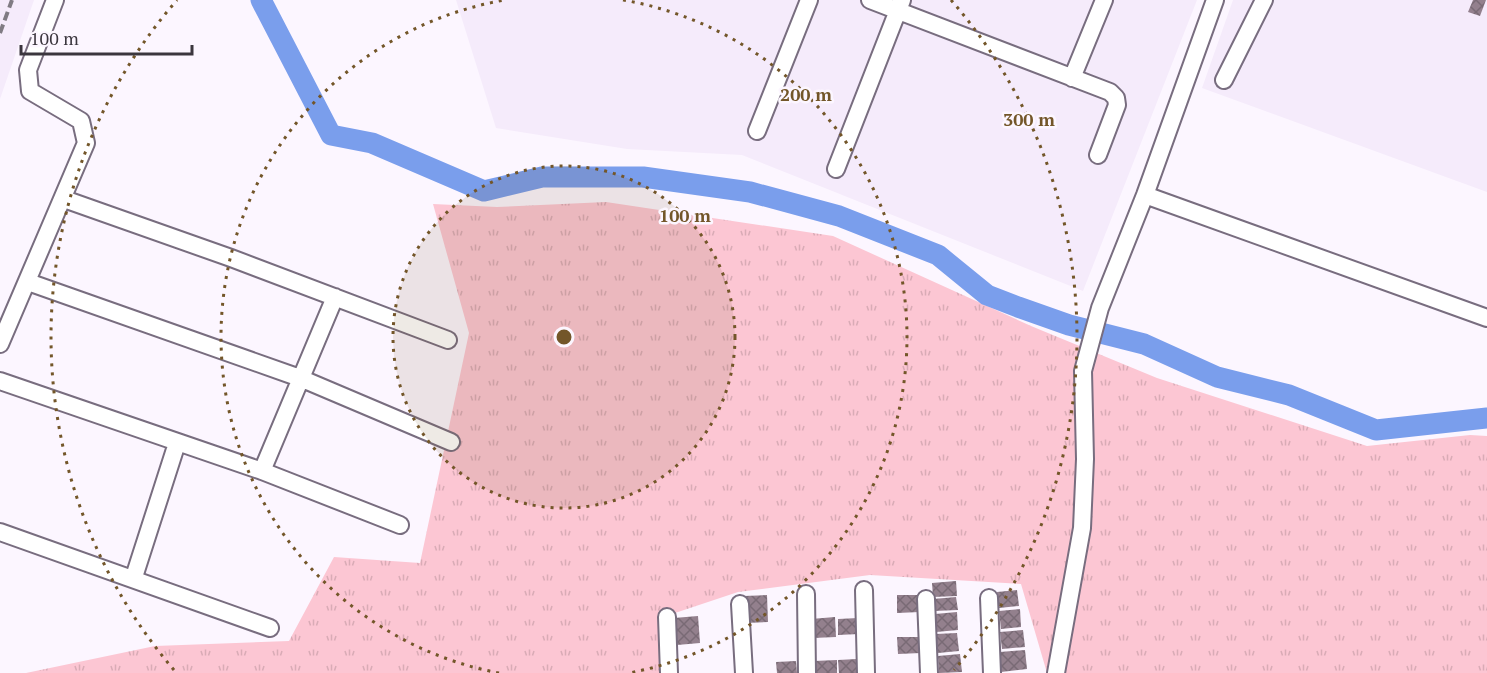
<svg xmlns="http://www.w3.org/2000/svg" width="1487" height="673" font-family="'PT Serif',serif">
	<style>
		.built { fill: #f5ebfb }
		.grass { fill: url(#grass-tufts) }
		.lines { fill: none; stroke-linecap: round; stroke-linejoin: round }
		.river { stroke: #7a9eec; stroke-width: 21 }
		.building { fill: url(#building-cross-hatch) }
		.minor-casing { stroke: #786d7f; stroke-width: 20 }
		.minor { stroke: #fff; stroke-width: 16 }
		.rail { stroke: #807b83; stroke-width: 4; stroke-dasharray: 9 4.5; stroke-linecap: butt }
		.ring { fill: none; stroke: #735629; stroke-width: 3; stroke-dasharray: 3 6 }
		.centre { fill: #735629; stroke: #fcf6ff; stroke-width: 3 }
		.ring-label { font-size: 18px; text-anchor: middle; font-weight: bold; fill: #735629; stroke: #fcf6ff; stroke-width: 5; stroke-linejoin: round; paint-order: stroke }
	</style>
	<defs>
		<pattern id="grass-tufts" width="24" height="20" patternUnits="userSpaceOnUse" patternTransform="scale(1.5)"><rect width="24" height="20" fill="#fcc6d3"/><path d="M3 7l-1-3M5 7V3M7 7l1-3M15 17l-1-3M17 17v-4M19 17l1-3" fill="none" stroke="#d9abb6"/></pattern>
		<pattern id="building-cross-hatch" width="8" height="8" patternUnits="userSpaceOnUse" patternTransform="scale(1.5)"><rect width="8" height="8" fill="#93808d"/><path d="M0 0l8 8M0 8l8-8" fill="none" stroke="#796a75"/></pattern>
	</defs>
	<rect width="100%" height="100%" fill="#fcf6ff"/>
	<path class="built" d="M0,0H34L0,99Z
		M456,0H1197L1083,291L742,155L627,149L496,128Z
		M1233,0H1487V192L1202,88Z"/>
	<path class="grass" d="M606,202L833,236L1031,326L1157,378L1367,446L1470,435L1487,436V673H1047L1021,584L870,575L738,592L660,618L661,673H26L155,646L289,641L334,557L420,563L469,333L433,204L497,207Z"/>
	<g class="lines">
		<path class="river" d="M261,0L331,135L372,143L484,191L542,177H643L750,192L839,216L938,255L987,295L1018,307L1069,325L1144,344L1217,377L1289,395L1376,430L1487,418"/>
	</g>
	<path class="building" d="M1473,0H1486L1480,16L1468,12Z
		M956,581L957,596L933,597L932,583Z
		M1017,590L1019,606L999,608L997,592Z
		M767,595L768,622L745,623L744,596Z
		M897,595H920V612L897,613Z
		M956,597L958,610L934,611L933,599Z
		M1020,609L1021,627L1001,629L999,611Z
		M957,612L958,630L936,632L935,614Z
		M698,616L700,643L677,645L674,618Z
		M835,617L836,637L813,638L811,619Z
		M858,618L859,634L838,635V619Z
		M1023,630L1025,647L1002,649L1000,632Z
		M957,633L959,651L938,653L936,634Z
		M897,637H921V653L898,654Z
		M1025,650L1027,669L1001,672L1000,652Z
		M960,654L962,672L939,673L938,656Z
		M857,659L858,673H839L838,660Z
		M837,660V673H815L814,661Z
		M796,661L797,673H777L776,662Z"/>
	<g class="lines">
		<g class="minor-casing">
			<path id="minor" d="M870,0L1110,92L1116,98L1117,105L1098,155
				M1072,78L1104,0
				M1224,80L1264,0
				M757,131L809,0
				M836,169L902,0
				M1145,195L1487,318
				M64,199L231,258L448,340
				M28,282L300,378L451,442
				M0,344L86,143L81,121L30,91L28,70L55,0
				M0,381L262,471L400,525
				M262,471L335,297
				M0,532L270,628
				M134,577L177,443
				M864,590L866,673
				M806,594L807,673
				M989,598L992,673
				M926,599L929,673
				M740,604L744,673
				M667,617L669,673
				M1056,673L1082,528L1085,459L1083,371L1100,308L1145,195L1215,0"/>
		</g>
		<use href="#minor" class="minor"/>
		<path class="rail" d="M0,33L12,0"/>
	</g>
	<circle cx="564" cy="337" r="171" fill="#735629" fill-opacity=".12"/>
	<g class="ring">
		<circle cx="564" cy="337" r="171"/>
		<path d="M499 673A342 342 0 0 1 505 0M623 0A342 342 0 0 1 629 673"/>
		<path d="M174 670A513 513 0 0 1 177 0M951 0A513 513 0 0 1 954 670"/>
	</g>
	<circle cx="564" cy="337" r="9" class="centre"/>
	<g class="ring-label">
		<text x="806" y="101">200 m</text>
		<text x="1029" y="126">300 m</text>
		<text x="685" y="222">100 m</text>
	</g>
	<path d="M21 45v9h171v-9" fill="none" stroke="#3b363e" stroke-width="3"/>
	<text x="30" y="45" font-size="18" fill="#3b363e" stroke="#fcf6ff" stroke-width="4.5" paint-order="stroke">100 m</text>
</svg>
